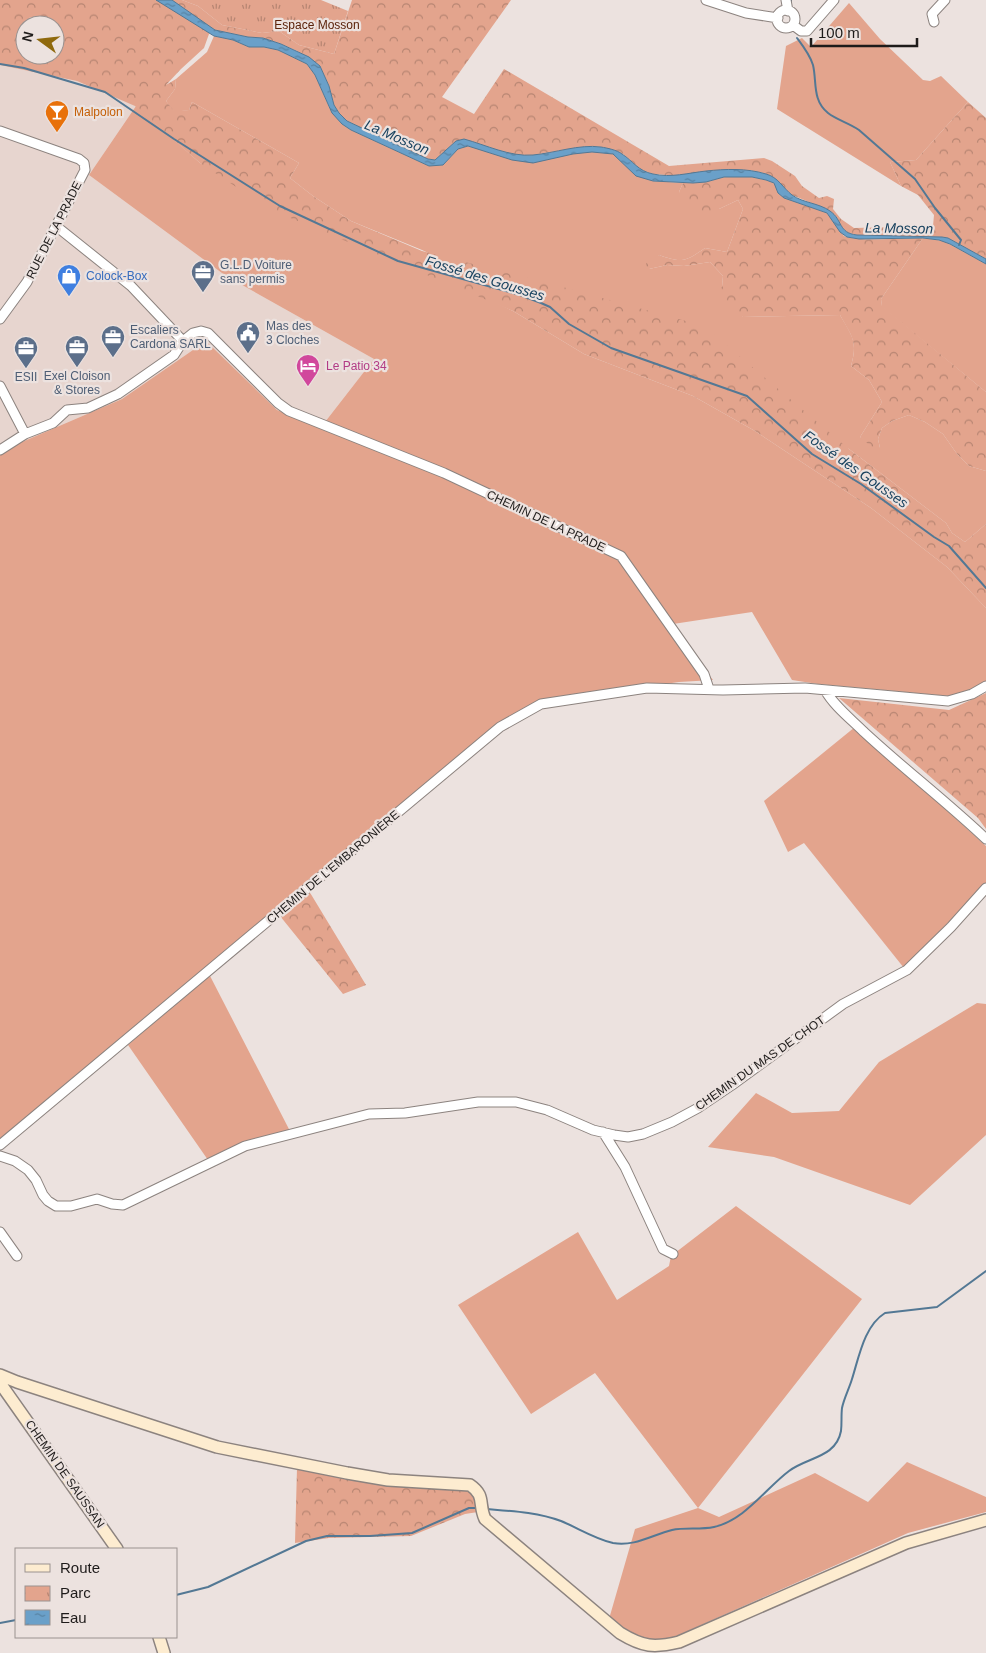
<svg xmlns="http://www.w3.org/2000/svg" width="986" height="1653" font-family="Arial,sans-serif">
	<style>
		.built { fill: #e7d5cf }
		.grass { fill: #e3a48d }
		.forest { fill: url(#forest-crowns); fill-rule: evenodd }
		.park { fill: url(#park-tufts) }
		.water { fill: url(#water-ripples); stroke: #537894 }
		.lines { fill: none; stroke-linecap: round; stroke-linejoin: round }
		.stream { stroke: #537894; stroke-width: 2 }
		.street-casing { stroke: #8c837f; stroke-width: 11 }
		.secondary-casing { stroke: #8c837f; stroke-width: 14 }
		.street { stroke: #fff; stroke-width: 9 }
		.secondary { stroke: #fdecd0; stroke-width: 11 }
		.labels { text-anchor: middle; stroke-width: 4.5; stroke-linejoin: round; paint-order: stroke }
		.park-label { font-size: 12px; fill: #5b220a; stroke: #ece2df }
		.food-label { font-size: 12px; fill: #c56008; stroke: #ece2df; text-anchor: start }
		.street-label { font-size: 12px; fill: #1e1b1a; stroke: #ece2df }
		.service-label { font-size: 12px; fill: #4e5e75; stroke: #ece2df; text-anchor: start }
		.shop-label { font-size: 12px; fill: #366cbe; stroke: #ece2df; text-anchor: start }
		.hotel-label { font-size: 12px; fill: #b23c85; stroke: #ece2df; text-anchor: start }
		.water-label { font-size: 14px; font-style: italic; fill: #18425f; stroke: #ece2df }
	</style>
	<defs>
		<pattern id="forest-crowns" width="20" height="18" patternUnits="userSpaceOnUse" patternTransform="scale(1.25)"><rect width="20" height="18" fill="#e3a48d"/><path d="M2 6a3 3 0 1 1 6 0M12 15a3 3 0 1 1 6 0" fill="none" stroke="#b78572"/></pattern>
		<pattern id="park-tufts" width="24" height="20" patternUnits="userSpaceOnUse" patternTransform="scale(1.25)"><rect width="24" height="20" fill="#e3a48d"/><path d="M3 7l-1-3M5 7V3M7 7l1-3M15 17l-1-3M17 17v-4M19 17l1-3" fill="none" stroke="#b78572"/></pattern>
		<pattern id="water-ripples" width="26" height="14" patternUnits="userSpaceOnUse" patternTransform="scale(1.25)"><rect width="26" height="14" fill="#6aa0c9"/><path d="M2 4q2-2 4 0t4 0M15 11q2-2 4 0t4 0" fill="none" stroke="#5782a2"/></pattern>
	</defs>
	<rect width="100%" height="100%" fill="#ece2df"/>
	<path class="built" d="M0,65L77,81L136,106L89,175L226,276L374,359L321,427L277,410L206,341L122,399L22,442L0,455Z"/>
	<path class="grass" d="M849,3L880,39L923,80L930,81L941,76L968,102L916,160L890,162L901,186L777,109L786,46L802,38L811,47Z
		M214,36L233,40L249,47H264L278,50L307,64L315,75L330,109L342,124L351,130L429,166L443,165L458,149L468,146L566,155L586,151L611,153L653,181L683,183L679,192L719,209L738,200L743,209L727,252L705,248C685,262 682,263 659,255L649,269L667,265L684,266L710,262L723,276L722,287L743,317L840,315C852,336 858,341 851,366L869,380L882,402L860,437L880,448L878,439L882,428L892,421L909,415L925,422L943,434L957,454L969,466L986,471V524L965,542L952,533L946,523L849,449L422,250L351,221L313,196L290,178L299,163L192,102L189,110L174,112L166,101L175,89L176,79L207,52Z
		M136,106L200,163L513,311L584,354L693,396L755,431L871,508L947,567L986,608V682L973,690L948,696L818,684L792,680L752,612L673,624L623,554L325,422L374,359L226,276L89,175Z
		M923,238L944,241L986,264V392L882,307L881,299Z
		M206,341L277,410L457,481L619,557L713,680L679,682L541,701L518,711L498,724L0,1139V455L22,442L122,399Z
		M855,727L986,846V884L948,926L904,968L804,843L788,852L764,801Z
		M209,974L291,1133L208,1160L128,1045Z
		M977,1003L986,1004V1135L910,1205L774,1157L708,1147L756,1093L792,1113L839,1111L879,1062Z
		M736,1206L862,1299L698,1508L719,1517L815,1473L868,1502L907,1462L986,1497V1512L908,1533L663,1642C638,1640 628,1634 609,1619L635,1529L698,1508L595,1373L531,1414L458,1305L578,1232L617,1300L669,1266L671,1256Z"/>
	<path class="forest" d="M0,0H182L198,6L222,25L262,33L279,31L299,45L334,54L352,0H511L442,97L474,114L504,69L669,166L764,158L772,161L795,176L802,186L819,198L827,196L834,199L833,209L841,219L854,228L933,226L934,215L918,195L901,186L890,162L916,160L968,102L986,118V259L948,238L942,237L857,235L848,233L843,229L834,215L828,210L792,195L767,174L749,170H727L679,176L653,174L641,170L623,154L601,147L589,146L556,152L518,155L456,141L435,160L428,159L347,121L339,113L334,105L329,86L320,66L297,51L281,44L263,38L248,37L215,30L209,34L204,48L181,69L166,85L176,79L175,89L166,101L174,111L189,110L192,102L299,163L290,178L313,196L351,221L422,251L559,286L704,326L849,449L946,523L952,533L965,542L986,524V608L947,567L871,508L755,431L693,396L584,354L513,311L269,209L200,163L135,106L77,81L0,65ZM25,25H55V55H25Z
		M724,177H752L770,181L776,185L778,193L784,198L827,213L844,236C859,242 904,238 923,238L881,299L882,306L986,392V471L969,466L957,454L943,434L925,422L909,415L892,421L882,428L878,439L880,448H873L860,437L882,402L869,380L851,366C858,341 852,337 840,315L743,317L713,300L714,291L722,287L723,276L710,262L684,266L667,265L649,269L645,266L648,260L659,255C682,263 685,262 705,248L727,252L743,209L738,200L719,209L711,217L691,211L679,192L683,183L706,182Z
		M986,693V829L978,818L839,698L949,710Z
		M309,891L366,985L343,994L280,916Z
		M297,1468L468,1490L478,1501V1512L465,1514L411,1536L329,1538L295,1543Z"/>
	<path class="park" d="M182,0H321L348,11L334,54L299,45L279,31L262,33L222,25L198,6Z"/>
	<path class="water" d="M156,0H172L215,30L248,37L263,38L281,44L309,57L320,66L329,86L334,105L339,113L347,121L428,159L435,160L456,141L464,139C486,145 510,157 533,155C555,153 579,144 601,147C607,148 617,150 622,154C633,161 638,171 653,174C671,178 688,173 706,171C725,169 747,168 766,174C778,177 783,188 792,195C803,203 819,203 830,211C843,220 838,233 857,235L942,237L948,238L986,259V264L950,244L939,240L923,238L859,239L847,237L840,232L827,213L784,198L778,193L774,183L766,180L752,177H724L706,182L693,183L653,181L636,176L613,154L592,152L573,154L533,163L512,160L468,146L458,149L443,165L429,166L351,130L342,124L332,113L315,75L307,64L278,50L264,47H249L233,40L214,36Z"/>
	<g class="lines">
		<path class="stream" d="M791,1V0
			M797,38C803,46 810,55 813,65C817,82 812,100 828,113C837,120 849,123 859,130L915,179L935,208L961,240L959,245
			M0,64L24,68L105,92L174,139L280,206L398,261L520,295L541,303L550,307L569,324L611,348L747,396L812,454L861,484L934,537L949,546L986,588
			M486,1509C511,1511 537,1512 561,1521C578,1528 595,1539 613,1543C634,1547 652,1535 672,1530C685,1527 700,1530 714,1527C745,1520 765,1489 789,1471C807,1457 836,1458 841,1431C842,1423 841,1416 842,1408C844,1398 849,1389 852,1379C859,1357 864,1326 885,1313L937,1307L986,1271
			M176,1595L208,1587L306,1541L327,1536H370L412,1533L469,1508H476
			M0,1623L16,1620"/>
		<g class="street-casing">
			<path id="street" d="M706,0L746,13L778,18
				M786,0L788,11
				M777 19a9 9 0 1 1 18 0a9 9 0 1 1-18 0Z
				M934,22L932,14L945,0
				M793,25L801,31H807L834,0
				M0,131L79,159L84,163L85,170L27,282L0,319
				M56,226L131,286L183,341
				M0,386L25,434
				M0,450L25,434L53,423L67,410L88,408L118,394L174,355L183,341L193,333L201,331L208,333L278,403L289,411L444,473L621,556L704,674L709,689
				M825,690C834,706 851,719 864,732C904,769 947,802 986,839
				M603,1132L625,1167L663,1249L673,1254
				M0,1145L500,727L541,704L647,688L723,690L805,688L948,701L972,694L986,686
				M0,1156L15,1161L28,1170L36,1180L43,1195L48,1201L56,1206H71L97,1199L112,1204L123,1205L245,1146L369,1114L405,1113L478,1102H516L547,1110L593,1130L614,1135L628,1137L643,1134L672,1122L698,1108L732,1085L843,1004L907,970L951,927L986,888
				M0,1232L17,1256"/>
		</g>
		<g class="secondary-casing">
			<path id="secondary" d="M0,1375L17,1382L217,1447L347,1473L388,1480L470,1485C486,1496 478,1504 485,1519L620,1633C643,1647 654,1648 679,1642L906,1543L986,1520
				M0,1383L117,1549
				M159,1637L164,1653"/>
		</g>
		<use href="#street" class="street"/>
		<use href="#secondary" class="secondary"/>
	</g>
	<defs>
		<g id="bar-pin" transform="scale(1.25)"><path d="M0 17L-7.5 6A9.5 9.5 0 1 1 7.5 6Z" fill="#e8710a" stroke="#ece2df"/><path d="M-6-5H6L.8 .8V4.5H3.5V6h-7V4.5H-.8V.8Z" fill="#fff"/></g>
		<g id="office-pin" transform="scale(1.25)"><path d="M0 17L-7.5 6A9.5 9.5 0 1 1 7.5 6Z" fill="#5c6f8a" stroke="#ece2df"/><path d="M-6-3h4V-5.5h4V-3h4V5H-6ZM-1-4.5V-3h2v-1.5ZM-6 0V1H6V0Z" fill="#fff"/></g>
		<g id="shop-pin" transform="scale(1.25)"><path d="M0 17L-7.5 6A9.5 9.5 0 1 1 7.5 6Z" fill="#3f7fe0" stroke="#ece2df"/><path d="M-5-2.5h2.3a2.7 3.5 0 0 1 5.4 0H5L5.5 6h-11ZM-1.5-2.5h3a1.5 2.3 0 0 0-3 0Z" fill="#fff"/></g>
		<g id="civic-pin" transform="scale(1.25)"><path d="M0 17L-7.5 6A9.5 9.5 0 1 1 7.5 6Z" fill="#5c6f8a" stroke="#ece2df"/><path d="M-.6-6.5H3V-4.5H.6V-3L4-1V1h2V6H-6V1h2V-1L-.6-3ZM-1.2 2.5V6h2.4V2.5Z" fill="#fff"/></g>
		<g id="hotel-pin" transform="scale(1.25)"><path d="M0 17L-7.5 6A9.5 9.5 0 1 1 7.5 6Z" fill="#d1479c" stroke="#ece2df"/><path d="M-6-4.5h1.5V1H6V5H4.5V3h-9V5H-6ZM-4 0a1.8 1.8 0 1 1 3.6 0ZM.5 0V-2.5h3Q6-2.5 6 0Z" fill="#fff"/></g>
	</defs>
	<g fill-rule="evenodd">
		<use href="#bar-pin" x="57" y="112"/>
		<use href="#office-pin" x="203" y="272"/>
		<use href="#shop-pin" x="69" y="276"/>
		<use href="#civic-pin" x="248" y="333"/>
		<use href="#office-pin" x="113" y="337"/>
		<use href="#office-pin" x="77" y="347"/>
		<use href="#office-pin" x="26" y="348"/>
		<use href="#hotel-pin" x="308" y="366"/>
	</g>
	<g class="labels">
		<g class="park-label">
			<text x="317" y="29">Espace Mosson</text>
		</g>
		<g class="food-label">
			<text x="74" y="116">Malpolon</text>
		</g>
		<g class="street-label">
			<text transform="translate(54 230) rotate(-63)" y="4">RUE DE LA PRADE</text>
			<text transform="translate(546 521) rotate(25)" y="4">CHEMIN DE LA PRADE</text>
			<text transform="translate(333 867) rotate(-40)" y="4">CHEMIN DE L'EMBARONIÈRE</text>
			<text transform="translate(760 1063) rotate(-35)" y="4">CHEMIN DU MAS DE CHOT</text>
			<text transform="translate(65 1474) rotate(55)" y="4">CHEMIN DE SAUSSAN</text>
		</g>
		<g class="service-label">
			<text x="220" y="269">G.L.D Voiture<tspan x="220" dy="14">sans permis</tspan></text>
			<text x="266" y="330">Mas des<tspan x="266" dy="14">3 Cloches</tspan></text>
			<text x="130" y="334">Escaliers<tspan x="130" dy="14">Cardona SARL</tspan></text>
			<text x="77" y="380" text-anchor="middle">Exel Cloison<tspan x="77" dy="14">&amp; Stores</tspan></text>
			<text x="26" y="381" text-anchor="middle">ESII</text>
		</g>
		<g class="shop-label">
			<text x="86" y="280">Colock-Box</text>
		</g>
		<g class="hotel-label">
			<text x="326" y="370">Le Patio 34</text>
		</g>
		<g class="water-label">
			<text transform="translate(397 137) rotate(23)" y="5">La Mosson</text>
			<text transform="translate(899 228) rotate(1)" y="5">La Mosson</text>
			<text transform="translate(485 278) rotate(17)" y="5">Fossé des Gousses</text>
			<text transform="translate(856 469) rotate(35)" y="5">Fossé des Gousses</text>
		</g>
	</g>
	<rect x="15" y="1548" width="162" height="90" fill="#ece2df" stroke="#9a9290"/>
	<rect x="25" y="1564" width="25" height="8" fill="#fdecd0" stroke="#9a9290"/>
	<text x="60" y="1573" font-size="15" fill="#1e1b1a">Route</text>
	<rect x="25" y="1586" width="25" height="15" fill="url(#park-tufts)" stroke="#9a9290"/>
	<text x="60" y="1598" font-size="15" fill="#1e1b1a">Parc</text>
	<rect x="25" y="1610" width="25" height="15" fill="url(#water-ripples)" stroke="#9a9290"/>
	<text x="60" y="1623" font-size="15" fill="#1e1b1a">Eau</text>
	<g transform="translate(40 40) rotate(285)"><circle r="24" fill="#ece2df" stroke="#9a9290"/>
	<path d="M0-4L9 19L0 12L-9 19Z" fill="#8f690d"/>
	<text y="-8" font-size="14" font-weight="bold" text-anchor="middle" fill="#1e1b1a">N</text>
	</g>
	<path d="M811 38v8h106v-8" fill="none" stroke="#1e1b1a" stroke-width="2.5"/>
	<text x="818" y="38" font-size="15" fill="#1e1b1a" stroke="#ece2df" stroke-width="4" paint-order="stroke">100 m</text>
</svg>
